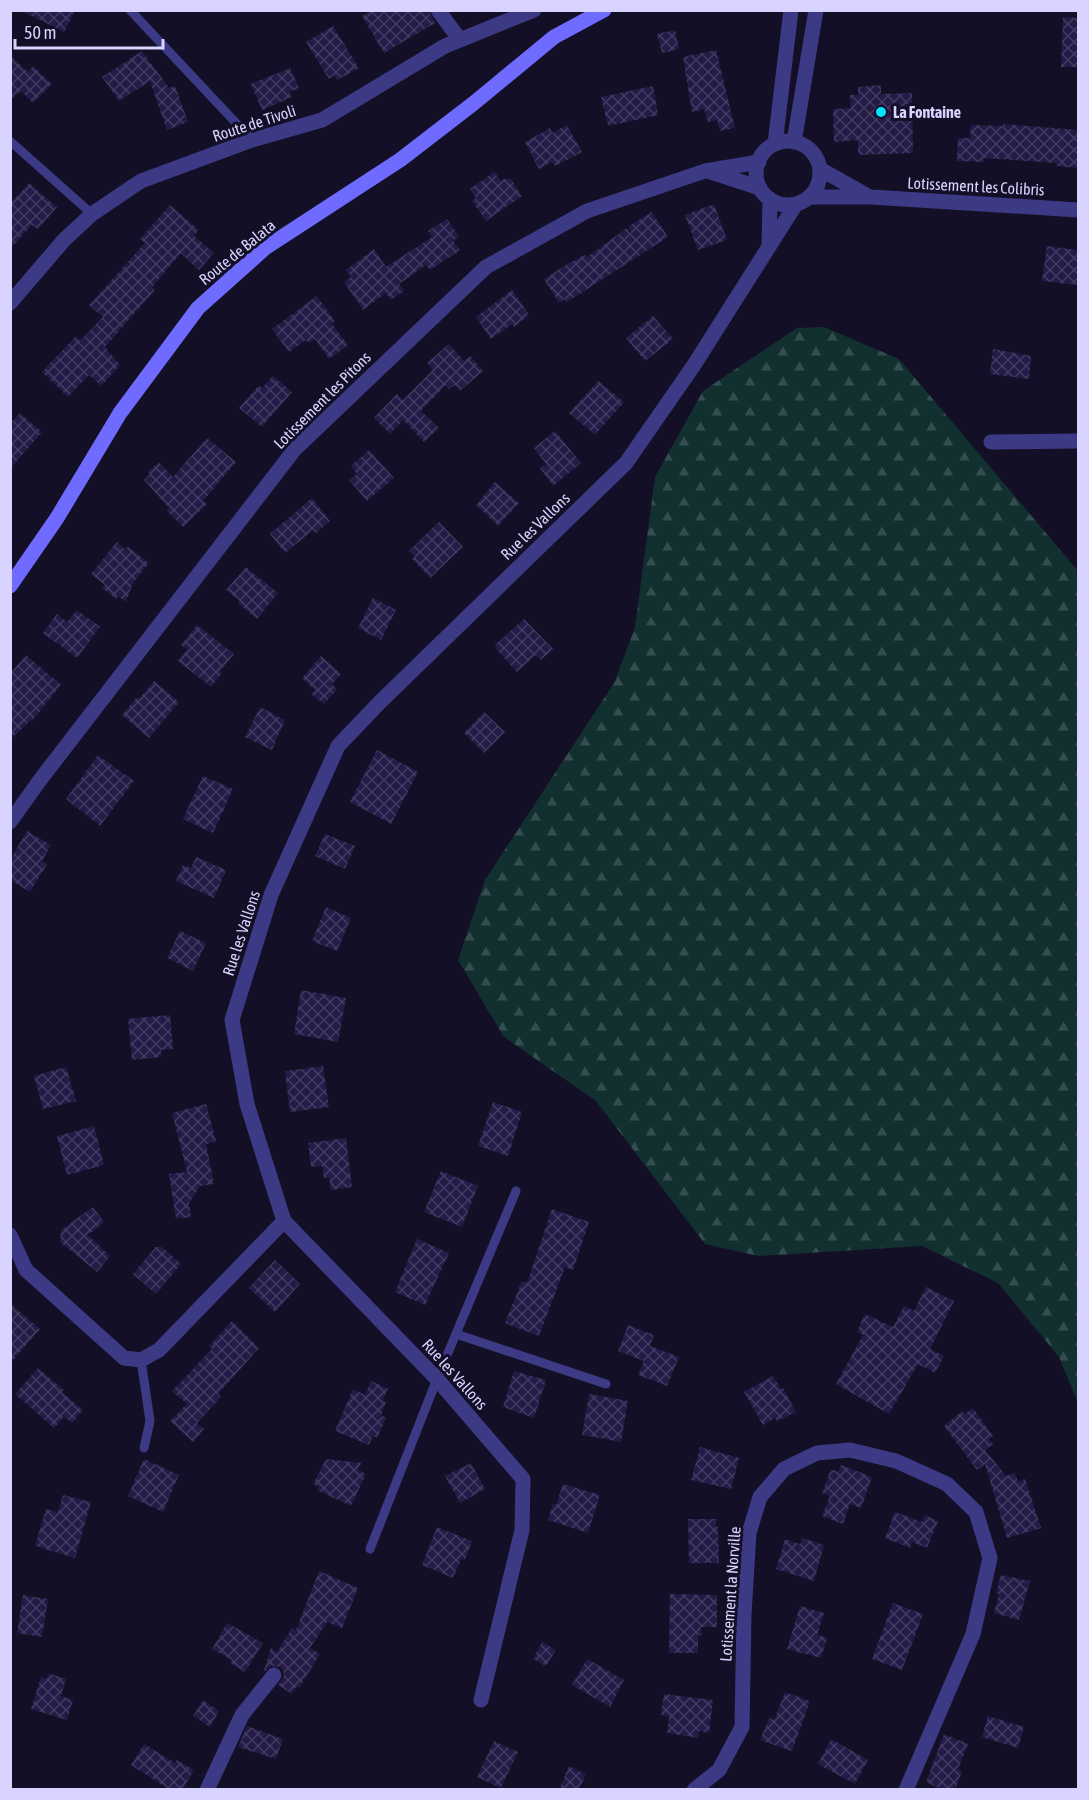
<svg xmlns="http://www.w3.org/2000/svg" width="1089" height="1800" font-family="'Asap Condensed',sans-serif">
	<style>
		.forest { fill: url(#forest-firs) }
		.building { fill: url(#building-cross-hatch) }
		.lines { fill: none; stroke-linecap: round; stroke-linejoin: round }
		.service { stroke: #3d3a85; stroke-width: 9 }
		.minor { stroke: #3d3a85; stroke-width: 15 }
		.secondary { stroke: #6f6bff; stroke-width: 15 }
		.poi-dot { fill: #00e5ff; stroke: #130f26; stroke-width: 2 }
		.labels { text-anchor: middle; stroke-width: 6; stroke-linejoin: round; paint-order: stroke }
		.poi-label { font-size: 16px; font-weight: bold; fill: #d9d4ff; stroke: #130f26; text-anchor: start }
		.street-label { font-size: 16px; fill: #d9d4ff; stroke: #130f26 }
	</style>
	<defs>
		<pattern id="forest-firs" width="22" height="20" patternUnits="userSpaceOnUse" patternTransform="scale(1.5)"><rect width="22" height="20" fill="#12302f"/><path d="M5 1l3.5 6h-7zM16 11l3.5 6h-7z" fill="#344d4e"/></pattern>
		<pattern id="building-cross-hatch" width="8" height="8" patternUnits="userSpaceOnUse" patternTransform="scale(1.5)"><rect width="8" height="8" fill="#241b47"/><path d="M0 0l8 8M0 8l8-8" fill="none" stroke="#433b63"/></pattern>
	</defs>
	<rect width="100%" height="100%" fill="#130f26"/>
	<path class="forest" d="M824,327L899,359L1078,571V1403L1059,1357L998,1283L922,1246L759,1256L705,1244L596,1101L504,1037L458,960L485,880L614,683L635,627L655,477L703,391L797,328Z"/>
	<path class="building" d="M20,10H75L64,32Z
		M372,10H428L435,23L384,53L362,16Z
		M1063,17L1078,18V67H1061Z
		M333,26L359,68L337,80L334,75L329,79L306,42Z
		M675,30L679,49L662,53L657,34Z
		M716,50L735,128L720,131L717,120L708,122L704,109L692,112L683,57Z
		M142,51L169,88L175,86L188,122L167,130L150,81L119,101L102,77Z
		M10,55L28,72L33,66L52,84L33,103L21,91L10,100Z
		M290,68L299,88L289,92L292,97L262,110L251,84Z
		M881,85V94L912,93L913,153L858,155V140L834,142L833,109L851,108L850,95H858V87Z
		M653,86L658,115L608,126L601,97Z
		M1003,124L1078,130V168L1056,166V163L984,158V162L957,161L958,138H970L971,125L1003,126Z
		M567,125L582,152L555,166L552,162L539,169L525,142L550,128L552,133Z
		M494,172L501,181L504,179H511L522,196L486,221L472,201L476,198L470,189Z
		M29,183L57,207L38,229L32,225L10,249V204Z
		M714,204L727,240L698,250L685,215Z
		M170,205L199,230L194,236L214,253L199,270L181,253L152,287L155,290L105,347L120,365L101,386L89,375L68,397L42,372L76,336L80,341L103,317L89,305L145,243L140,239Z
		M652,212L668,237L567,302L565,299L559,303L544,279L569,263L585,255L587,257L627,228L631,235L629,226Z
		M447,219L459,236L453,241L460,250L430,270L426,265L399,284L404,291L391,300L386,293L363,310L344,282L351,277L346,270L374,249L386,267L432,237L428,231Z
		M1047,246L1078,250V285L1042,281Z
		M512,290L529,315L514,327L512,324L491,339L476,317Z
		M317,296L335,321L332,324L348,345L329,359L315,339L309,343L306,340L289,352L272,329Z
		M653,316L673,339L645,361L626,338Z
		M449,344L464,361L470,356L483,371L460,391L455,385L449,389L446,385L421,411L439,428L424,442L403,420L390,434L374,418L397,394L403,400L433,370L427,363Z
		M993,349L1031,356L1029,379L990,374Z
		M273,376L292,392L262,427L239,408L259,385L262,388Z
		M598,381L624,402L595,435L569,413Z
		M20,413L42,432L10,469V424Z
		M555,431L581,463L553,486L540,468L546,464L534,448Z
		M207,438L236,462L203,501L207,504L183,527L167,511L169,508L144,480L150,474L148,472L159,462L173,477Z
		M369,450L394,478L367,501L349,480L357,474L351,466Z
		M495,482L519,503L498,526L476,505Z
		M312,498L330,521L316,533L313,530L285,553L270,534Z
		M439,522L463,547L430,578L412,559L415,557L409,551Z
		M117,542L125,549L128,547L149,563L133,583L126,602L118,596L116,599L102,588L105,585L91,574Z
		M246,567L278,593L257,619L238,603L240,601L226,590Z
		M373,598L396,610L381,640L358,628Z
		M77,610L100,627L77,658L43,633L57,614L67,622Z
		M524,619L553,649L541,660L536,655L517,672L496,649L497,647L495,645Z
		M197,625L234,654L220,671L222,673L211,687L178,661L187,650L181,645Z
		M26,655L61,685L32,721L31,720L10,740V674Z
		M321,656L341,674L332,684L337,689L324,704L311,694L315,690L302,678Z
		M154,681L179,702L149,738L122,715L137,697L139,699Z
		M260,707L285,720L272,750L245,737Z
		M484,712L505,732L484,753L464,733Z
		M377,750L418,772L391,824L350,802Z
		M98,755L134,781L100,826L66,799Z
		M203,776L233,789L213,833L183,819Z
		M27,831L51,845L42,861L47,864L30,892L10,880V860Z
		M325,834L355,846L345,869L315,856Z
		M196,857L226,870L214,898L176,881L183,865L191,868Z
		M326,907L351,918L337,951L312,941Z
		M180,931L206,943L193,971L167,958Z
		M301,990L346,998L338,1042L294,1034Z
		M170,1015L173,1049L161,1050V1057L132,1060L128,1019Z
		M323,1066L329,1107L290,1112L285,1071Z
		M66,1067L76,1101L43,1109L34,1076Z
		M493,1102L522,1112L508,1156L478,1146Z
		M206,1104L216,1141L206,1144L214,1184L200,1186L189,1203L191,1217L176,1219L169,1174L187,1172L172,1113Z
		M94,1126L104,1165L67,1175L57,1136Z
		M346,1138L352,1187L331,1190L329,1177L324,1178L322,1166L311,1167L308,1143Z
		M441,1171L478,1186L462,1227L424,1212Z
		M93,1207L104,1222L88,1235L110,1256L97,1272L60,1242L61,1230Z
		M552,1209L589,1222L573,1270L565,1267L539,1336L505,1323L522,1281L527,1283Z
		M417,1239L449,1253L425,1305L395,1292Z
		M156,1247H162L181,1264L156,1294L133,1274Z
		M275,1260L300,1284L275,1312L249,1288Z
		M926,1287L954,1301L930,1349L944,1356L935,1373L918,1364L889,1414L836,1384L863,1335L857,1332L865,1314L893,1327L904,1306L914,1311Z
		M10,1303L40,1329L10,1364Z
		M232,1321L259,1348L218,1394L221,1397L197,1423L204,1429L193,1442L170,1421L187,1404L172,1391L212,1349L209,1346Z
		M628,1325L654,1335L650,1346L679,1357L667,1386L638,1375L644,1361L618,1351Z
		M38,1368L64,1390L62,1392L83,1410L72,1423L64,1417L54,1428L15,1394Z
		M514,1371L546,1380L534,1418L503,1407Z
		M773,1376L781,1389L783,1388L796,1412L777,1421L775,1418L763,1425L744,1392Z
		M371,1381L388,1389L383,1400L386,1402L381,1415L386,1418L377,1438L373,1436L369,1445L335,1431L353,1389L365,1395Z
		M589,1394L628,1401L621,1442L582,1435Z
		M973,1408L993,1436L989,1439L993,1444L985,1450L1006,1476L1015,1473L1018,1482L1025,1479L1041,1528L1007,1538L985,1464L977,1470L944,1426L962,1411L964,1414Z
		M700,1447L739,1458L731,1489L691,1480Z
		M144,1459L179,1475L163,1512L128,1496Z
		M326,1459L361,1463L358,1470L366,1474L351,1506L317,1490L319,1487L313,1484Z
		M471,1463L485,1489L460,1503L445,1476Z
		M841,1465L872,1477L861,1508L850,1504L843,1524L822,1516L830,1496L822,1493L831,1469L838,1472Z
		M563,1484L600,1495L588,1533L548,1520L553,1504L556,1505Z
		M63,1495L91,1502L75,1558L35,1546L46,1509L58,1512Z
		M895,1512L922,1522L925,1515L938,1521L927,1548L912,1542L910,1548L885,1538Z
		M688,1519H716V1527H718L719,1563H689Z
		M437,1527L472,1541L465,1560L461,1559L453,1578L422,1565Z
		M802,1538L824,1545L814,1581L776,1569L785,1539L800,1544Z
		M319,1571L358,1588L342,1628L327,1622L310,1648L320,1654L299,1688L297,1686L292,1694L278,1685L284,1676L283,1671L280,1667L271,1666L263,1673L271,1648L277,1652L292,1628L296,1630Z
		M1001,1575L1030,1581L1019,1620L994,1613L999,1594L996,1593Z
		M670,1594L717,1595V1627H701L702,1636L698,1635V1653H669Z
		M23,1595L48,1599L42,1637L17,1633Z
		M893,1603L923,1614L902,1670L872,1659Z
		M800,1606L824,1613L817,1635L827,1638L821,1658L787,1649Z
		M227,1623L263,1643L245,1672L230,1663L232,1660L212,1649Z
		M542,1642L556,1650L546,1666L533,1659Z
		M587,1659L624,1680L610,1707L572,1685Z
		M48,1673L66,1679L61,1696L73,1700L67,1720L31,1709L41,1677L47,1679Z
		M785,1692L810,1701L792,1751L760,1740L769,1718L774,1720Z
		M664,1694L713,1700L709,1733L699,1731L698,1738L667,1733L669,1717L661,1715Z
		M203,1700L219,1711L210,1727L193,1716Z
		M988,1716L1024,1727L1018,1748L982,1737Z
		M247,1726L283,1739L276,1759L238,1747Z
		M944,1734L968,1744L958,1769L962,1771L955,1790H943L926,1782Z
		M831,1739L868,1760L855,1784L818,1764Z
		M494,1741L518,1752L501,1788L477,1777Z
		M144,1744L175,1763L177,1760L194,1770L182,1790H170L131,1765Z
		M569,1766L586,1774L579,1790H559Z"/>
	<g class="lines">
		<path class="service" d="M130,10L252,140
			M10,141L92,214
			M456,1334L606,1384
			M141,1360L150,1421L144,1448
			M370,1549L437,1379L516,1191"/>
		<path class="minor" d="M438,10L460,40
			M756 173a32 32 0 1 1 64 0a32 32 0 1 1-64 0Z
			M794,142L816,10
			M775,144L791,10
			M820,169L868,196
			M708,171L760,188
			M810,197H871L1078,210
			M769,247L770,199
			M10,303L64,240L92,214L141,181L252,140L322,120L445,46L534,10
			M991,442L1078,441
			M10,822L40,780L295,449L486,267L587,211L705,171L759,162
			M10,1235L26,1270L124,1358L141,1360L159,1350L284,1221
			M481,1700L522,1530L523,1479L437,1379L284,1221L247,1104L232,1020L271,895L338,746L380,702L626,463L694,365L796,204
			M207,1790L242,1715L274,1675
			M694,1790L719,1770L742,1727L744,1614L749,1533L760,1497L784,1469L817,1453L850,1450L896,1461L947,1484L976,1512L990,1558L973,1634L906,1790"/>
		<path class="secondary" d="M10,586L57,518L120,413L198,308L265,248L400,160L474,103L554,37L604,10"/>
	</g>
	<circle class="poi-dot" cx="881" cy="112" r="6"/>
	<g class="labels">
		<g class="poi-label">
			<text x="893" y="118">La Fontaine</text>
		</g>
		<g class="street-label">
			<text transform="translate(254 123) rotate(-18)" y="6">Route de Tivoli</text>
			<text transform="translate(976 186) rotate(3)" y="6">Lotissement les Colibris</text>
			<text transform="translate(237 252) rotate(-39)" y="6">Route de Balata</text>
			<text transform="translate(322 400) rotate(-45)" y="6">Lotissement les Pitons</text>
			<text transform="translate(535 526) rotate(-44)" y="6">Rue les Vallons</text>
			<text transform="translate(241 933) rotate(-72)" y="6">Rue les Vallons</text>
			<text transform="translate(455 1374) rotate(48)" y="6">Rue les Vallons</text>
			<text transform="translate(730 1594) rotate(-86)" y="6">Lotissement la Norville</text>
		</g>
	</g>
	<rect width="1089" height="1800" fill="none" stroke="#d9d4ff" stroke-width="24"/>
	<path d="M15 39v9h148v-9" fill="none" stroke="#d9d4ff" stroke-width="3"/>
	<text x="24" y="39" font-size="18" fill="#d9d4ff" stroke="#130f26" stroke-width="4.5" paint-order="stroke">50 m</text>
</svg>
